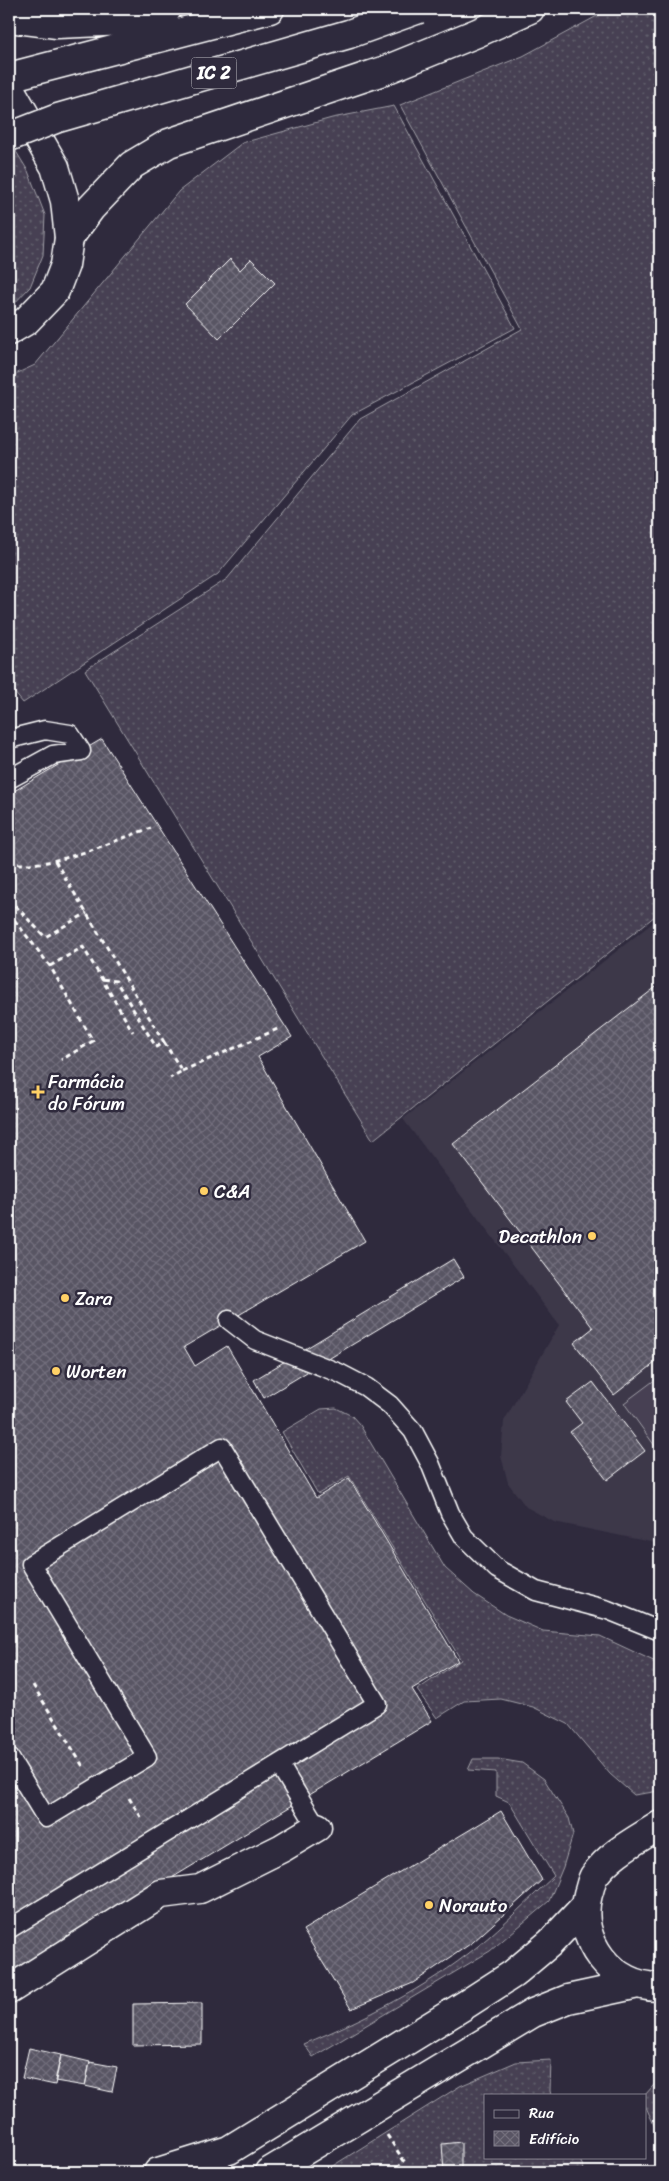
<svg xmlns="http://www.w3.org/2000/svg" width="669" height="2181" font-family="Sriracha,sans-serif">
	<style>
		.built { fill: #3c3749 }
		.grass { fill: url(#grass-dots); stroke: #a2a0a8 }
		.garden { fill: #464152; stroke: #a2a0a8 }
		.building { fill: url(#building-cross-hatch); stroke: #fff }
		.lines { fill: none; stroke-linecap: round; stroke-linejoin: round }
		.lane-casing { stroke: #fff; stroke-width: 21 }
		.street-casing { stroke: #fff; stroke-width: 31 }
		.secondary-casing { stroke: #fff; stroke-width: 31 }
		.primary-casing { stroke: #fff; stroke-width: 31 }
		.path { stroke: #fff; stroke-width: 3; stroke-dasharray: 5 4; stroke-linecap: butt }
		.lane { stroke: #2f2a3d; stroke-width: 18 }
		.street { stroke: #2f2a3d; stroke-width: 28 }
		.secondary { stroke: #2f2a3d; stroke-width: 28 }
		.primary { stroke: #2f2a3d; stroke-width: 28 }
		.primary-bridge-casing { stroke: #fff; stroke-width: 31; stroke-linecap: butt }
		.primary-bridge { stroke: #2f2a3d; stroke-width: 28 }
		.poi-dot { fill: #ffd166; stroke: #2f2a3d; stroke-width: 2 }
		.labels { text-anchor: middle; stroke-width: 5; stroke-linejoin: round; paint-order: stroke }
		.shield { fill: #2f2a3d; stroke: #c1bfc5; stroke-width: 1 }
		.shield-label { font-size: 18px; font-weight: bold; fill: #fff }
		.poi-label { font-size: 19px; fill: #fff; stroke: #2f2a3d; text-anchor: start }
	</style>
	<defs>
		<pattern id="grass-dots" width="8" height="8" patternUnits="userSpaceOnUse" patternTransform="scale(1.25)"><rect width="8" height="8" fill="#464152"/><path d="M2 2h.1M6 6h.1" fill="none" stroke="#625e6c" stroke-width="1.8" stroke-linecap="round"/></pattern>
		<pattern id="building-cross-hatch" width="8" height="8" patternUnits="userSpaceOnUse" patternTransform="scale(1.25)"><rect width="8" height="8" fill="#595564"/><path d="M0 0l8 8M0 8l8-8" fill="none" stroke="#726e7b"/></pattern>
	</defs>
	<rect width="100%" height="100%" fill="#2f2a3d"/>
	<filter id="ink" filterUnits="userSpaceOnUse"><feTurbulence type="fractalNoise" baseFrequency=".02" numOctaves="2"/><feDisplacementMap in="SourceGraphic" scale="10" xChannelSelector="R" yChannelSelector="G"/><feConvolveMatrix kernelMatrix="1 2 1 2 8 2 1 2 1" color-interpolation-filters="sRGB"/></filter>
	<g filter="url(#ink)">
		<path class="built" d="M660,917V1544L554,1522L526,1507L508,1483L501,1456L504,1421L559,1325L403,1119Z"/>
		<path class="grass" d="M610,9H660V912L373,1140L85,670L227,579L360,419L522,329L400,105L523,56Z
			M394,106L515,328L352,415L218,574L23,703L9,686V491L12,487L9,481V377L35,365L179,191L242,143L332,118Z
			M9,140L28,171L45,215L43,255L30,287L9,309Z
			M336,1408L352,1416L360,1425L445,1568L474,1594L506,1615L543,1631L600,1636L660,1664V1791L634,1795L610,1774L568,1724L533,1707L501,1699L464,1701L437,1718L417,1690L461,1660L349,1476L318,1494L282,1432L321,1409Z
			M473,1759H498L522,1763L544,1779L569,1818L573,1834L563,1867L549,1901L490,1951L313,2057L304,2044C366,2018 425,1989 478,1946C504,1925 529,1899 554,1876L509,1802L496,1796V1772L468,1770Z
			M551,2060L550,2091L551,2095H485V2157H579L585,2172H323L460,2086L516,2062Z
			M660,2078V2138L645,2105V2095Z"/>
		<path class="garden" d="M660,1376V1453L624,1403Z"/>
		<path class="building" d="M230,259L240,270L251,259L275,283L219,339L185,304Z
			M102,739L292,1037L258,1057L365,1241L184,1347L195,1366L227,1346L316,1498L349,1478L458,1661L412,1689L432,1721L11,1975H9V794Z
			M660,984V1359L614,1395L574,1343L593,1328L453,1144Z
			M453,1259L464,1277L264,1398L254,1380Z
			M593,1382L645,1451L607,1480L570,1432L582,1423L566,1402Z
			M501,1811L542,1880L473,1942L413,1983L351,2009L303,1930Z
			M202,2003V2044L133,2045V2004Z
			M29,2048L61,2055L55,2085L22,2078Z
			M61,2055L90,2062L85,2086L55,2081Z
			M90,2062L117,2067L112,2092L85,2086Z
			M461,2142V2172H444L442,2144Z"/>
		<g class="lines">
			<g class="lane-casing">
				<path id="lane" d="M9,739L45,730L70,734L81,751L53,755L9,779
					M229,1320L255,1340L339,1373L366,1387L390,1405L413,1431L430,1463L450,1513L464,1537L497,1569L536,1591L608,1610L660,1631
					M9,1757L46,1818L147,1757L31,1564L222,1447L377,1704L9,1929
					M279,1764L317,1827"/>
			</g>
			<g class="street-casing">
				<path id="street" d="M9,1990L161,1894L200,1889L282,1848L317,1827"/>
			</g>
			<g class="secondary-casing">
				<path id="secondary" d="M9,87L55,167L65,201L69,238L65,265L55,291L26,321L9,331
					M660,1825C637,1840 610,1853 594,1876C591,1881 590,1889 588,1894C575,1940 612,1988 660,1987
					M158,2172L229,2150L465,2005L513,1974L550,1943L585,1906
					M269,2172L533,2013L568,1999L638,1984"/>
			</g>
			<g class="primary-casing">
				<path id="primary" d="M9,18L57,24L127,21L167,9
					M9,77L270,9
					M69,238L91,208L132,165L169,143L383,71L477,33L530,9"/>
			</g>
			<path class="path" d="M55,861L164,1042L156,1047L116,981L102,979
				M9,863C53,870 109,842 151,828
				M9,899L45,937L87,913
				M9,913L50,966L93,1041L61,1060
				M50,966L83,947L133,1032
				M164,1042L182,1071L170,1078
				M182,1071L280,1028
				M33,1685L84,1768
				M129,1798L143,1820
				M387,2135L404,2161L395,2172"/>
			<use href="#lane" class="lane"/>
			<use href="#street" class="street"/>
			<use href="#secondary" class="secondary"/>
			<use href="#primary" class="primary"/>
			<g class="primary-bridge-casing">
				<path id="primary-bridge" d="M9,137L58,118L349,34L419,9"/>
			</g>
			<use href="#primary-bridge" class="primary-bridge"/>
		</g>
	</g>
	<g class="poi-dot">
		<path d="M35.5 1084.5h5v5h5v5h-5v5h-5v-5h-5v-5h5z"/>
		<circle cx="204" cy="1191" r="5"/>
		<circle cx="592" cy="1236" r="5"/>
		<circle cx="65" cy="1298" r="5"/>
		<circle cx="56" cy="1371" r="5"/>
		<circle cx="429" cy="1905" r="5"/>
	</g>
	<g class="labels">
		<rect class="shield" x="191.5" y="57.5" width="45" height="31" rx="4"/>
		<g class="shield-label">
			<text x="214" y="79">IC 2</text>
		</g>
		<g class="poi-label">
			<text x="48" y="1088">Farmácia<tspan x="48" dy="22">do Fórum</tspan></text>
			<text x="214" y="1198">C&amp;A</text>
			<text x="582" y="1243" text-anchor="end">Decathlon</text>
			<text x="75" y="1305">Zara</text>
			<text x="66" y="1378">Worten</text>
			<text x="439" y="1912">Norauto</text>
		</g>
	</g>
	<rect width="669" height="2181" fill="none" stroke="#2f2a3d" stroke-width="30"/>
	<rect x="15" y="15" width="639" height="2151" fill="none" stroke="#fff" stroke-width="2" filter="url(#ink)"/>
	<rect x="484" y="2094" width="162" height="65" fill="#2f2a3d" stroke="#827f8b"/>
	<rect x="494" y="2110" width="25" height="8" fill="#2f2a3d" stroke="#827f8b"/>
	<text x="529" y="2118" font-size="15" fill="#ffffff">Rua</text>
	<rect x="494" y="2131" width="25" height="15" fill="url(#building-cross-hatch)" stroke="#827f8b"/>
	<text x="529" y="2144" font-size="15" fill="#ffffff">Edifício</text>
</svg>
